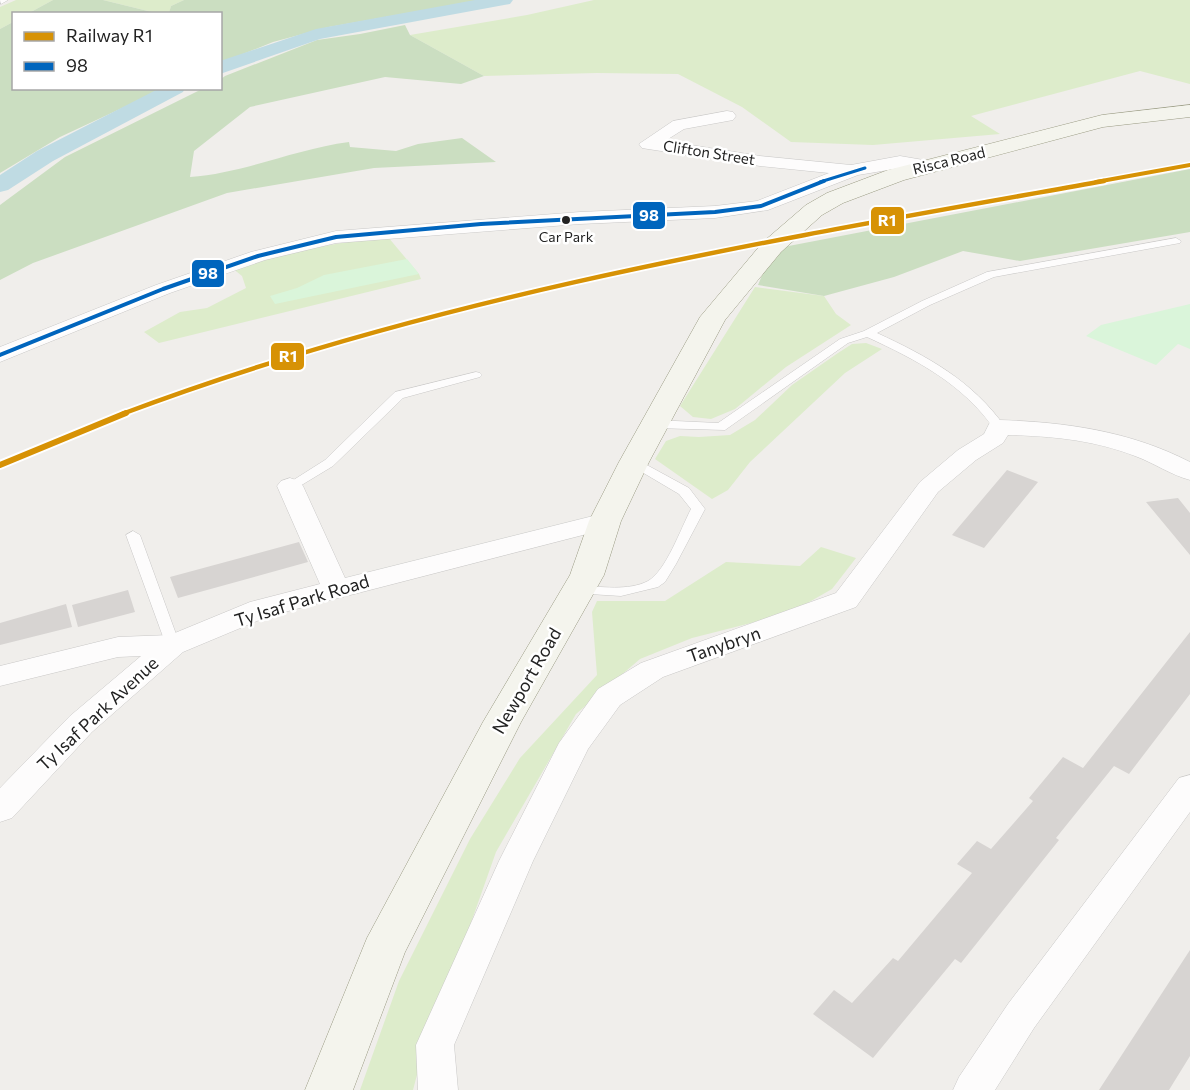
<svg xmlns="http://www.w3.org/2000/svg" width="1190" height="1090" font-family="Commissioner,sans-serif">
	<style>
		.grass { fill: #ddeccb }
		.forest { fill: #cbdec1 }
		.park { fill: #daf5da }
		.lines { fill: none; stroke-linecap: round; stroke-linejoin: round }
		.canal { fill: #bfdbe3; fill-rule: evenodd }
		.building { fill: #d7d4d2 }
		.lane-casing { stroke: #c9c8c7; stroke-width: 1 }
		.street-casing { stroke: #c9c8c7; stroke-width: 1 }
		.secondary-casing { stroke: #999a82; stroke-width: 1 }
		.lane { fill: #fdfcfc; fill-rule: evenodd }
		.street { fill: #fdfcfc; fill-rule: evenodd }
		.secondary { fill: #f4f4ed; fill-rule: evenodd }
		.bus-1-far1-casing { stroke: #fff; stroke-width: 6 }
		.bus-1-casing { stroke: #fff; stroke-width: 8 }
		.bus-1-far1 { stroke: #0065bd; stroke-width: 3 }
		.bus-1 { stroke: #0065bd; stroke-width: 4 }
		.rail-1-far2-casing { stroke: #fff; stroke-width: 7 }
		.rail-1-far1-casing { stroke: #fff; stroke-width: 8 }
		.rail-1-casing { stroke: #fff; stroke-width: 10 }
		.rail-1-far2 { stroke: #d79205; stroke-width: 4 }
		.rail-1-far1 { stroke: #d79205; stroke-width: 4.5 }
		.rail-1 { stroke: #d79205; stroke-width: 6 }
		.bus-dot { fill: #222; stroke: #fff; stroke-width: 2 }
		.labels { text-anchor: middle; stroke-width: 5; stroke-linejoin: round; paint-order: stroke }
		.far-bus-label { font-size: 14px; fill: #222; stroke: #fff }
		.far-street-label { font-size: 15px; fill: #222; stroke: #fff }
		.street-label { font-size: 18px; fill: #222; stroke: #fff }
		.line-badge { stroke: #fff; stroke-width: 2 }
		.badge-label { font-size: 16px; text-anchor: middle; font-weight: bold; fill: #fff }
	</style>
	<rect width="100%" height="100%" fill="#f0eeeb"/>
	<path class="grass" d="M16,0H53L29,13L14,14L13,22L0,29V7Z
		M103,0H184L171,6L169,14L156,13Z
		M594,0H1190V84L1140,71L971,116L1000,134L873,145L791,142L742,107L678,74L597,73L484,76L410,35L527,15Z
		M388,237L419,274L421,279L159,343L144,332L180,312L207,308L246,288L242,276L232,268C284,254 334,242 388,237Z
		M755,287L824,296L836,314L851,325L786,367L735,409L711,419L693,417L680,406Z
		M866,343L882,349L845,373L750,462L728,490L712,499L655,459L666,441L680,436L699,437L730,435L755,420L792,385L838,353L852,344Z
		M821,547L856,558L832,589L804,605L755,622L692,638L640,659L576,714L496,852L467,934L432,1018L413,1090H360L399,981L470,839L520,758L597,675L592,612L597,601H665L726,562L800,566Z"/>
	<path class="forest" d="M53,0H103L156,13H29Z
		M184,0H482L329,27L273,42L221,63L220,14L169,13L171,6Z
		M13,22L14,88L163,89L60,137L0,173V29Z
		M405,25L410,35L484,76L461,84L385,77L250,107L194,151L190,177C245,173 295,149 349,142L350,147L396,151L418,144L462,138L496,162L374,168L227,193L33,263L0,280V205L65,157L202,89L220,88L221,79L225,76L317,40L360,34Z
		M1190,169V232L1020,261L963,251L894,277L824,296L758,285L773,249Z"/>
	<path class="park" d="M407,259L419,274L275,304L270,296L297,288L324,275Z
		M1190,304V349L1178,344L1156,365L1086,336L1101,325Z"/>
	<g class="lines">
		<path class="canal" d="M475,0H513L510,4L504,5L320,39L220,74V61L316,29Z
			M160,88H185L183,92L53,161L8,190L0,192V175L37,151Z"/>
	</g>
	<path class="building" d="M1007,470L1038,482L984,548L952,535Z
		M1178,498L1190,513V555L1146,502Z
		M299,542L308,562L178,598L170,577Z
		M128,590L135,612L78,627L72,605Z
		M66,604L72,627L0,645V623Z
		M1190,632V694L1129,774L1114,766L1056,838L1059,840L961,963L955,959L873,1058L813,1014L834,990L852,1003L893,958L898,961L972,873L957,864L977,841L991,849L1033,801L1029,798L1063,757L1083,768Z
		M1190,950V1056L1169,1090H1099Z"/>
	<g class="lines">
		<g class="lane-casing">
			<path id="lane" d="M1176,238L1181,241L1180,243L994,277L930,305L877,333C927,356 973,381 1005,427L1003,430H995C963,384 917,360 867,337L848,343L725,430L654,428L648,424L654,420L718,423L840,339L864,331L922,301L987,272Z
				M476,372L480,373L482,375L480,377L403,398L333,466L295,489H285L284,486L325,460L395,392Z
				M634,458L689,488L705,509L676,564L665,582L658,587L621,596L574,593L572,590L574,587L579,585C600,587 629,591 648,581C666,571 681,528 691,509L679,494L630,465L628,462Z
				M133,531L140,535L180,645L178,649H168L166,645L126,535Z"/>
		</g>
		<g class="street-casing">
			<path id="street" d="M0,0H8L1,4Z
				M727,111L733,112L736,116L733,120L684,129L665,141L760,156L851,165L900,156L935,162L937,166L935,170L928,172L900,168L858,175L768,210L715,218L580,224L336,243L265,260L170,293L0,362V347L156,285L251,252L336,231L580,212L715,206L757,201L829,173L760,166L648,149L642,148L639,144L673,121Z
				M999,420C1065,422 1130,431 1190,462V480C1171,475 1154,463 1135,456C1094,440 1051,436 1008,435L1003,443L976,460L938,492L856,607L663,677L620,705L588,749L533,861L454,1045L458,1090H418L416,1045L499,861L559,743L598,689L641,663L836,593L920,482L958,450L984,434L990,422Z
				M290,478L299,481L303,486L345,578L605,513L614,515L618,521L614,527L269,616L183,652L92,732L12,818L0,822V788L70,716L141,656L118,657L0,686V666L118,637L170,635L250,602L320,584L277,486L281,481Z
				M1190,775V812L1034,1028L995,1090H953L959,1077L1008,1004L1179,778Z"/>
		</g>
		<g class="secondary-casing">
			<path id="secondary" d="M1190,105V117L1103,127L904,180L843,203L822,215L781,252L725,320L649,462L621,521L604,575L521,722L405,952L353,1090H305L367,938L483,722L570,575L589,521L619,462L700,317L763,242L806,205L827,193L888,170L1102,115Z"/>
		</g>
		<use href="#lane" class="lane"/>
		<use href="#street" class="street"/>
		<use href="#secondary" class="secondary"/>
		<g class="bus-1-far1-casing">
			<path id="bus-1-far1" d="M820,182L865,168"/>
		</g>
		<g class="bus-1-casing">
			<path id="bus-1" d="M0,355L163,289L258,256L336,237L481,224L715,212L761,206L824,181"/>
		</g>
		<use href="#bus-1-far1" class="bus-1-far1"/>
		<use href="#bus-1" class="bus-1"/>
		<g class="rail-1-far2-casing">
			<path id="rail-1-far2" d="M1096,182L1190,165"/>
		</g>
		<g class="rail-1-far1-casing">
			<path id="rail-1-far1" d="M122,414C437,295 773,240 1104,181"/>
		</g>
		<g class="rail-1-casing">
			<path id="rail-1" d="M0,465L126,413"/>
		</g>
		<use href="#rail-1-far2" class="rail-1-far2"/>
		<use href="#rail-1-far1" class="rail-1-far1"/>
		<use href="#rail-1" class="rail-1"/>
	</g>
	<circle class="bus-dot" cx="566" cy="220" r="5"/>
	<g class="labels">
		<g class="far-bus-label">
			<text x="566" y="242">Car Park</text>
		</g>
		<g class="far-street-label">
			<text transform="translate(709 153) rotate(9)" y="5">Clifton Street</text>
			<text transform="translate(949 161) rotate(-14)" y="5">Risca Road</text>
		</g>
		<g class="street-label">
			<text transform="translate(302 601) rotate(-17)" y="6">Ty Isaf Park Road</text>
			<text transform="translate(724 645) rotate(-19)" y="6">Tanybryn</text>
			<text transform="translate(527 681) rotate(-60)" y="6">Newport Road</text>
			<text transform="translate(98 714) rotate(-43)" y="6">Ty Isaf Park Avenue</text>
		</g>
	</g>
	<g class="line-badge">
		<rect x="632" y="201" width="34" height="29" rx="6" fill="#0065bd"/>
		<rect x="870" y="206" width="35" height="29" rx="6" fill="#d79205"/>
		<rect x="191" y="259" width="34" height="29" rx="6" fill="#0065bd"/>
		<rect x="270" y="342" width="35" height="29" rx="6" fill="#d79205"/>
	</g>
	<g class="badge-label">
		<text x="649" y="221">98</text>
		<text x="887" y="226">R1</text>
		<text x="208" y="279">98</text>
		<text x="288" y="362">R1</text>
	</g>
	<rect x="12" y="12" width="210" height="78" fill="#ffffff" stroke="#a7a7a7" stroke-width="1.5"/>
	<rect x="24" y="32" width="30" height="9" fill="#d79205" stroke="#a7a7a7" stroke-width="1.5"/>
	<text x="66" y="42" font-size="18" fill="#222222">Railway R1</text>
	<rect x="24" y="62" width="30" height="9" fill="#0065bd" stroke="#a7a7a7" stroke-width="1.5"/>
	<text x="66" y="72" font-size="18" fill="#222222">98</text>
</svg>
